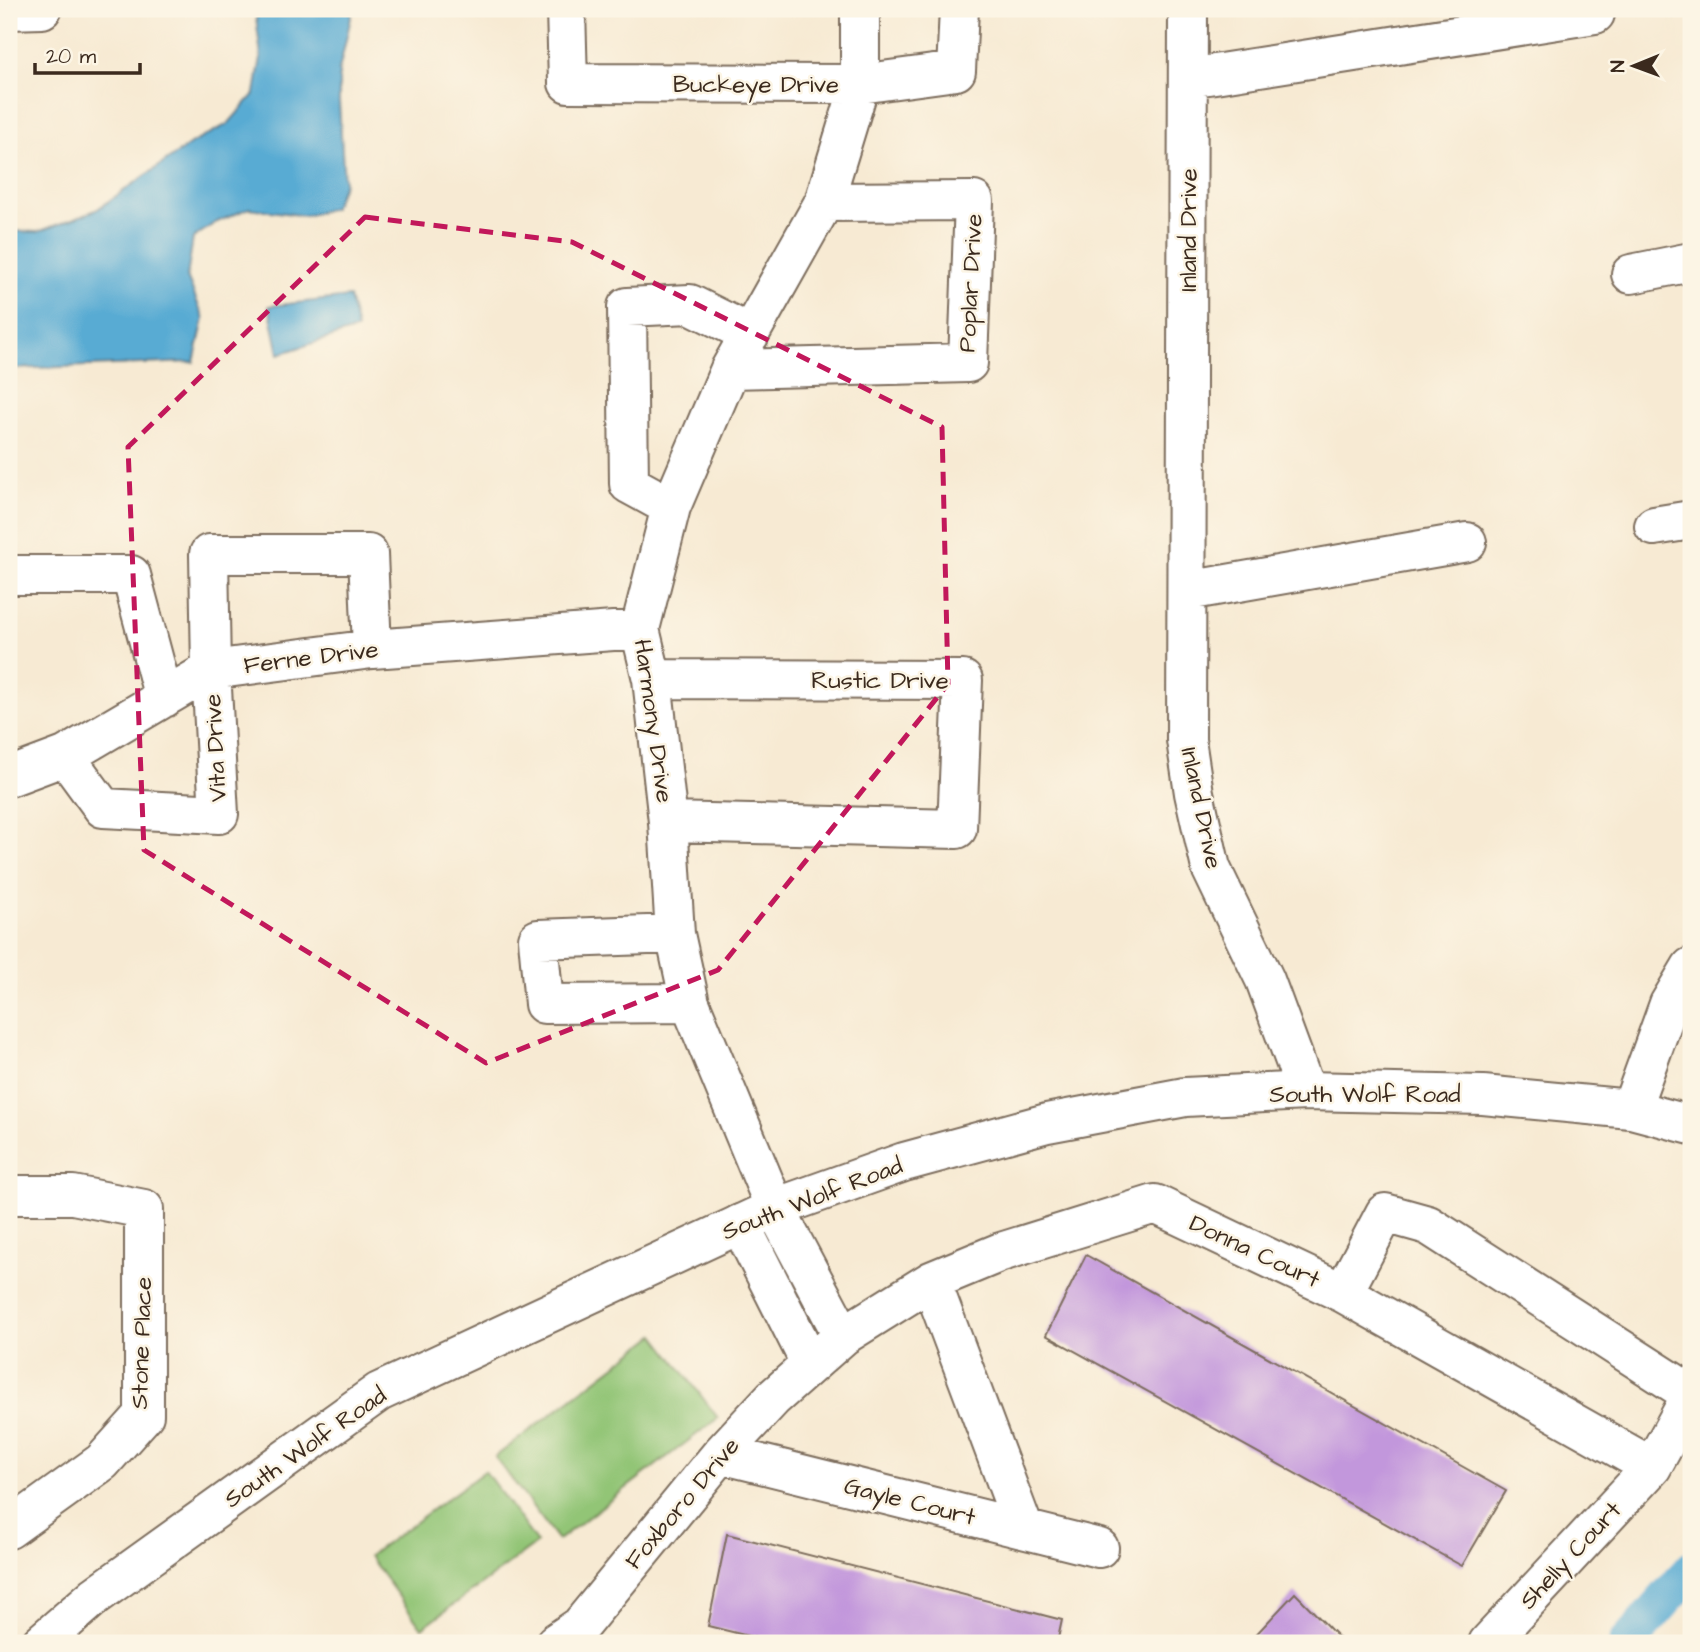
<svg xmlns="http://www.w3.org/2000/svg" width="1700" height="1652" font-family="'Architects Daughter',sans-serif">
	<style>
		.green { fill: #92c576; stroke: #66784a; stroke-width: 2 }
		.water { fill: #58abd3; stroke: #4a6a78; stroke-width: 2 }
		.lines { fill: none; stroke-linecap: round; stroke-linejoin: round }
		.canal { stroke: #58abd3; stroke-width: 37 }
		.building { fill: #c297dc }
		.minor-casing { stroke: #7d6d5d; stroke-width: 42 }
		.major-casing { stroke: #7d6d5d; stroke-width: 42 }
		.minor { stroke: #fff; stroke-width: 38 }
		.major { stroke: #fff; stroke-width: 38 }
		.marked { fill: none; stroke: #c2185b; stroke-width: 5; stroke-dasharray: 14 9; stroke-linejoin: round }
		.labels { text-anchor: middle; stroke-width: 5; stroke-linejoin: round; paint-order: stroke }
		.street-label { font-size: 24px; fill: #3b2a1e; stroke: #fcf5e5 }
	</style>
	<rect width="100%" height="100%" fill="#fcf5e5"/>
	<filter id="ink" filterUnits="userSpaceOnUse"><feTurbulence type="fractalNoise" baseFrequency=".0143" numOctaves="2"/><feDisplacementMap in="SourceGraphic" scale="14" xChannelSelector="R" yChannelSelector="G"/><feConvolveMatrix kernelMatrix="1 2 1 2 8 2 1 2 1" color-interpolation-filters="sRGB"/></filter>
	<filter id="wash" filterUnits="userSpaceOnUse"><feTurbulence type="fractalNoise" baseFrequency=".00686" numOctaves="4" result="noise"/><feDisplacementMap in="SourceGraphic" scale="28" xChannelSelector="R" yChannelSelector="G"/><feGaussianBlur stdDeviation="1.57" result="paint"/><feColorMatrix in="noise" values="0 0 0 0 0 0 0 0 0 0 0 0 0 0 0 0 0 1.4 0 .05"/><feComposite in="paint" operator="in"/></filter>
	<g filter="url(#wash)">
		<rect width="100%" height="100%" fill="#f7ead3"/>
		<path class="green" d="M655,1335L718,1418L558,1540L495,1457Z
			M485,1471L537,1543L422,1628L369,1556Z"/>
		<path class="water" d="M255,9H353L339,70V102L344,183L333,208L306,216L249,208L215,223L193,238L187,277L204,319L194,362L9,369V231L38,232L96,210L192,143L228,124L255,93L261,57Z
			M349,297L357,329L279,354L269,306Z"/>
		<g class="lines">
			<path class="canal" d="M1627,1643L1691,1570"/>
		</g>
		<g id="blocks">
			<path class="building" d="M1086,1255L1506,1491L1462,1566L1046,1335Z
				M727,1534L1062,1620L1057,1643H777L708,1626Z
				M1295,1593L1344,1643H1248Z"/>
		</g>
	</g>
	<g filter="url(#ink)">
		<use href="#blocks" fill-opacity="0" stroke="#7d6d5d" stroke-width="2"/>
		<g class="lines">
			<g class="minor-casing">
				<path id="minor" d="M566,9L568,83L860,84L956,71L959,9
					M1188,9L1186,740L1194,793L1211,868L1265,980L1306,1091
					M9,10L42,9
					M1189,78L1595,14
					M1631,274L1691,262
					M730,369L968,363L974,201L824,202
					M671,507L629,484L627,307L690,304L750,334
					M1654,526L1691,520
					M9,575H131L164,698
					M1187,591L1467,542
					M652,679L963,680L957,829L668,822
					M65,756L103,808L219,814L211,670L209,554H368L372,649
					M9,777L65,756L211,670L372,649L640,629
					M675,934L538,939L544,1004L690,1003
					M1631,1109L1669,1004L1691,967
					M9,1195H73L144,1209V1415L102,1462L9,1529
					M740,1224L810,1363
					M931,1281L1024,1529
					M1343,1293L1385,1213L1428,1225L1691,1394
					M843,1336L775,1208L690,1003L675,934L668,822L652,679L640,629L671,507L730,369L824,202L860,84V9
					M721,1454L1099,1548
					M555,1643L580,1626L721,1454L773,1398L843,1336L931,1281L1001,1252L1155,1204L1343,1293L1652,1467
					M1488,1643L1652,1467L1691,1396"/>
			</g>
			<g class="major-casing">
				<path id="major" d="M41,1643L95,1596L379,1392L775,1208L904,1162L1047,1123L1185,1097L1306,1091L1483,1095L1631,1109L1691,1125"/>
			</g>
			<use href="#minor" class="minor"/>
			<use href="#major" class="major"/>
		</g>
	</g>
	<path class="marked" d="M365,217L572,242L942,427L948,684L718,970L486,1063L144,850L128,447Z"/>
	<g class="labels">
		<g class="street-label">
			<text x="756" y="92">Buckeye Drive</text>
			<text transform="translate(1188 230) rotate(-90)" y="8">Inland Drive</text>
			<text transform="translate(970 283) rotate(-87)" y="8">Poplar Drive</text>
			<text transform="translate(311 657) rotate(-7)" y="8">Ferne Drive</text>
			<text x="880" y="688">Rustic Drive</text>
			<text transform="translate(654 721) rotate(82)" y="8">Harmony Drive</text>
			<text transform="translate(215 748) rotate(-93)" y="8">Vita Drive</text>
			<text transform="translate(1202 808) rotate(78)" y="8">Inland Drive</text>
			<text x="1365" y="1102">South Wolf Road</text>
			<text transform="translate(812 1198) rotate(-21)" y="8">South Wolf Road</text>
			<text transform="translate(1255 1251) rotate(25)" y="8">Donna Court</text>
			<text transform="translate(141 1343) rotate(-88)" y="8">Stone Place</text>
			<text transform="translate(305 1447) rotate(-35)" y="8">South Wolf Road</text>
			<text transform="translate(910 1501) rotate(14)" y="8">Gayle Court</text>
			<text transform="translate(682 1503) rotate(-50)" y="8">Foxboro Drive</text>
			<text transform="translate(1570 1555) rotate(-47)" y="8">Shelly Court</text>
		</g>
	</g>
	<rect width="1700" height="1652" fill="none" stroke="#fcf5e5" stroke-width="35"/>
	<g transform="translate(1634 66) rotate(269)" stroke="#fcf5e5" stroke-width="5" paint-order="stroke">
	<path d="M0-5L12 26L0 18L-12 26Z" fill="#3b2a1e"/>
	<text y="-10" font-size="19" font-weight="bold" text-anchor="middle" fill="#3b2a1e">N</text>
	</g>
	<path d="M35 63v10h105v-10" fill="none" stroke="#3b2a1e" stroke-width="3.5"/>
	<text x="46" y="63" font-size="21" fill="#3b2a1e" stroke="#fcf5e5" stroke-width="5" paint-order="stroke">20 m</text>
</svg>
